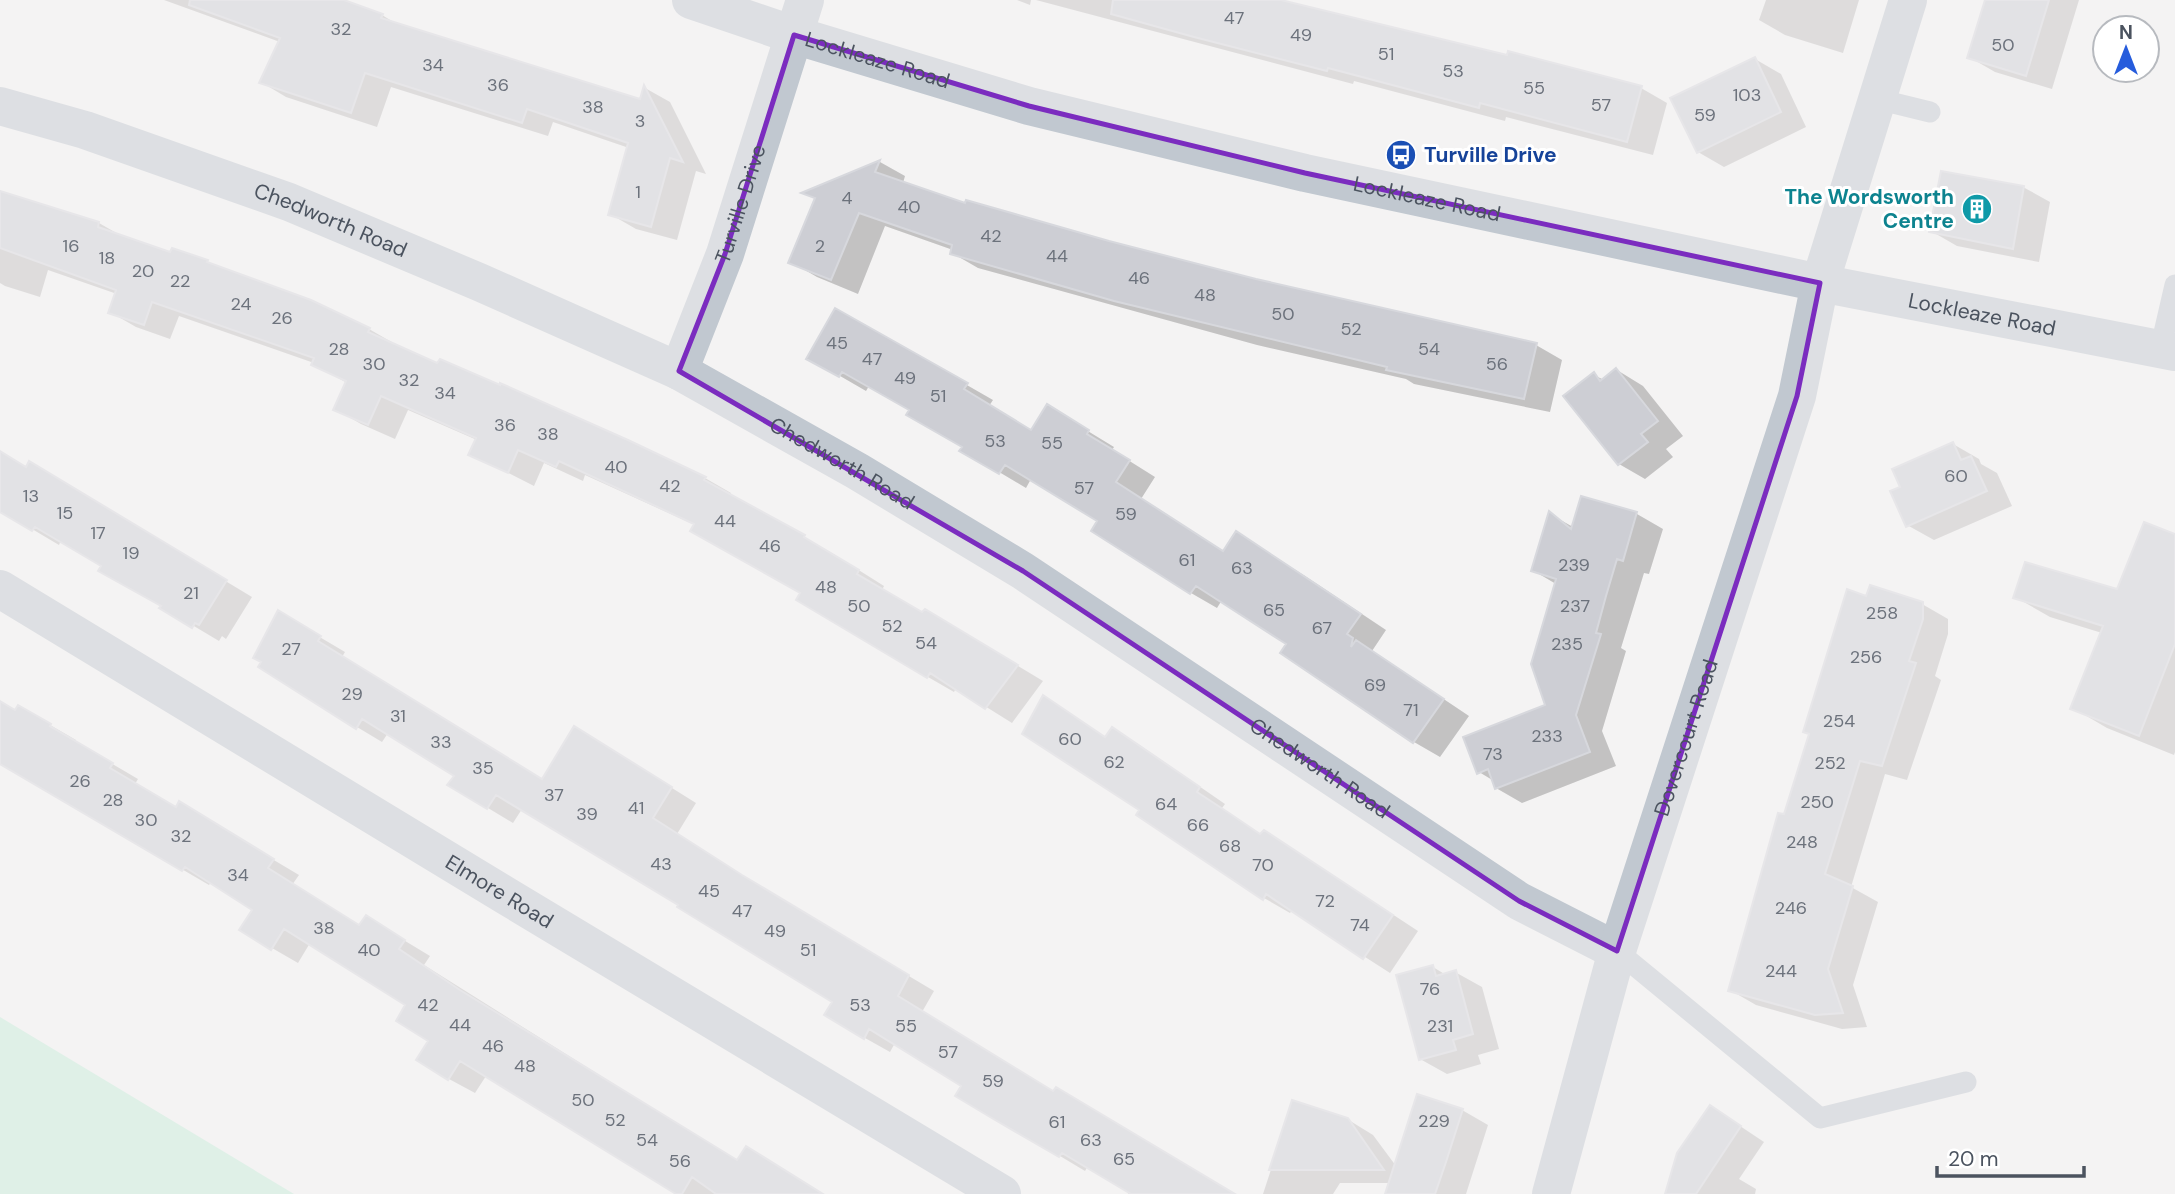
<svg xmlns="http://www.w3.org/2000/svg" width="2175" height="1194" font-family="'DM Sans',sans-serif">
	<style>
		.green { fill: #c5eeda }
		.shadow { fill: #0003 }
		.building { fill: #cdced4; stroke: #d7d8dd; stroke-width: 2 }
		.lines { fill: none; stroke-linecap: round; stroke-linejoin: round }
		.service { stroke: #c1c8d0; stroke-width: 21 }
		.minor { stroke: #c1c8d0; stroke-width: 38 }
		.marked { fill: none; stroke: #7b2cbf; stroke-width: 5; stroke-linejoin: round }
		.labels { text-anchor: middle; stroke-width: 6; stroke-linejoin: round; paint-order: stroke }
		.number-label { font-size: 18px; fill: #6c727c }
		.street-label { font-size: 21px; fill: #4b535f; stroke: #fff }
		.transit-label { font-size: 21px; font-weight: bold; fill: #164399; stroke: #fff; text-anchor: start }
		.culture-label { font-size: 21px; font-weight: bold; fill: #0d838f; stroke: #fff; text-anchor: end }
	</style>
	<rect width="100%" height="100%" fill="#f4f3f3"/>
	<path class="green" d="M0,1017L294,1194H0Z"/>
	<path class="shadow" d="M164,0H339L382,15L400,26L642,101L645,88L670,102L706,174L696,171L677,240L636,229L610,214L629,148L553,122L548,136L391,87L377,127L286,97L261,82L280,42Z
		M1017,0H1031L1030,5Z
		M1036,0H1276L1641,88L1667,103L1653,155L1506,117L1505,121L1354,81L1353,84Z
		M1766,0H1859L1843,53L1785,35L1759,20Z
		M1986,0H2079L2052,89L1995,72L1969,57Z
		M1755,59L1781,74L1806,127L1724,167L1698,152Z
		M880,162L905,176L903,183L966,205L1255,281L1536,345L1562,360L1550,412L1414,384L1406,379L1257,345L978,268L952,253L953,250L885,226L858,294L817,277L791,262L816,199L805,193Z
		M2023,187L2050,202L2039,262L1957,246L1931,231Z
		M0,199L99,223L125,238L171,254L207,262L220,269L369,329L395,344L394,346L627,442L705,478L731,493L730,496L830,552L884,586L882,590L923,614L951,626L1043,681L1012,723L956,688L954,692L928,677L798,599L803,592L695,525L585,475L583,481L544,463L534,486L471,454L477,440L408,410L395,439L361,424L335,409L347,383L313,364L314,363L179,316L170,339L136,327L110,312L117,294L48,270L40,297L5,286L0,283Z
		M836,310L993,400L989,406L1032,432L1073,422L1114,447L1112,450L1155,477L1141,499L1224,552L1262,549L1305,576L1386,630L1372,651L1469,716L1440,757L1414,742L1282,652L1288,644L1222,600L1217,608L1191,593L1099,521L1031,479L1026,488L962,450L964,446L911,409L869,386L866,391L809,358Z
		M1617,370L1643,386L1683,436L1666,449L1673,457L1645,479L1619,464L1594,375L1604,380Z
		M1953,444L1979,459L1981,464L1997,473L2012,506L1934,540L1907,525L1903,488Z
		M0,451L27,468L56,479L252,597L226,639L222,636L219,641L162,607L163,606L103,565L61,540L59,545L0,510Z
		M1582,498L1637,514L1663,529L1649,574L1644,573L1621,648L1626,651L1602,731L1616,766L1522,803L1496,788L1494,781L1479,772L1548,706L1556,584L1534,571L1550,514L1573,527Z
		M2175,536V752L2174,755L2107,728L2073,708L2102,633L2050,617L2015,597L2118,592Z
		M1867,598L1922,604L1948,619V634L1935,676L1941,680L1907,780L1885,774L1851,887L1878,902L1853,985L1867,1027L1842,1029L1756,1005L1730,990L1785,816Z
		M279,613L345,652L342,657L543,781L600,743L696,803L677,834L768,892L934,991L922,1012L1054,1093L1233,1194H1128L1130,1191L1088,1166L1085,1171L1060,1156L964,1085L895,1043L890,1052L865,1038L826,1014L835,1001L681,905L522,809L513,823L488,808L450,784L456,775L388,733L382,742L357,727Z
		M1044,698L1107,738L1112,729L1138,744L1225,804L1222,808L1255,831L1262,835L1264,832L1290,847L1418,931L1390,973L1292,910L1290,913L1264,898L1141,810Z
		M0,702L16,712L19,707L76,740L75,742L138,779L135,784L177,809L205,819L299,875L292,885L360,927L392,933L430,956L424,965L738,1162L806,1194H679L486,1076L475,1093L449,1079L430,1040L408,1004L310,943L298,963L272,948L254,909L211,882L209,885L108,826L0,761Z
		M1433,967L1446,975L1455,972L1482,987L1499,1049L1478,1055L1481,1064L1447,1074L1420,1059Z
		M1293,1102L1347,1119L1373,1135L1396,1166L1462,1110L1488,1125L1466,1194H1387L1390,1183H1340L1333,1194H1263Z
		M1734,1122L1764,1142L1739,1179L1756,1189L1755,1194H1667Z"/>
	<path class="building" d="M190,0H344L383,14L381,18L640,99L644,85L683,162L670,158L651,227L608,215L628,143L527,109L522,123L365,73L351,113L259,83L280,38L189,5Z
		M1113,0H1281L1507,55L1508,51L1642,86L1627,142L1480,103L1479,108L1328,68L1327,71L1194,37L1111,14Z
		M1985,0H2049L2026,76L1967,58Z
		M1755,57L1781,112L1697,153L1670,98Z
		M880,160L875,172L965,203L966,200L1109,241L1256,279L1537,343L1524,399L1386,370L1387,367L1114,301L950,254L952,245L859,213L831,280L788,263L815,198L801,193Z
		M1941,171L2024,186L2013,249L1929,232Z
		M0,191L99,222L98,227L170,252L172,248L208,260L207,262L311,300L370,328L368,332L437,363L440,359L500,385V383L628,440L706,477L704,480L805,535L804,537L859,570L857,574L922,612L925,609L1018,665L985,709L930,673L927,678L796,600L800,593L690,531L694,524L559,461L556,467L518,450L508,473L468,455L476,438L381,396L368,425L333,410L346,381L311,365L314,358L152,302L144,325L108,313L116,290L0,248Z
		M835,308L968,383L964,389L1031,430L1047,404L1089,430L1087,434L1130,460L1116,482L1223,551L1236,531L1361,614L1347,634L1353,638L1351,647L1356,640L1444,699L1413,743L1280,653L1286,644L1196,586L1190,594L1091,531L1097,521L1005,465L999,474L959,451L962,447L906,415L909,410L842,372L839,377L806,359Z
		M1616,368L1658,421L1641,434L1648,442L1618,465L1563,396L1594,372L1600,381Z
		M1953,442L1961,460L1971,456L1987,491L1906,527L1890,491L1900,487L1892,469Z
		M0,451L26,467L29,461L227,580L199,625L195,623L192,628L159,608L161,606L98,571L101,566L35,527L32,531L0,512Z
		M1581,496L1637,512L1623,561L1617,559L1606,596L1596,633L1601,634L1576,715L1590,752L1495,789L1488,769L1477,774L1463,737L1545,705L1531,664L1556,579L1531,571L1549,511L1571,529Z
		M2144,522L2175,534V644L2139,736L2070,709L2103,626L2013,598L2025,562L2117,589Z
		M1870,585L1923,602V619L1909,661L1916,663L1882,766L1860,761L1825,874L1853,886L1828,969L1843,1013L1815,1015L1728,991L1778,813L1784,814L1809,734L1803,732L1847,589L1866,596Z
		M278,610L321,636L318,641L542,779L574,726L672,787L653,818L742,875L909,975L898,996L1053,1091L1056,1087L1235,1194H1131L1062,1153L1059,1157L990,1117L955,1096L961,1086L869,1029L864,1039L824,1015L832,1002L677,907L678,905L496,795L487,809L447,785L454,776L362,719L356,729L258,667L261,662L253,658Z
		M1043,695L1105,737L1112,727L1200,787L1197,792L1229,813L1260,834L1264,830L1393,915L1363,959L1266,894L1263,900L1136,815L1139,810L1022,734Z
		M0,701L15,710L18,705L51,724L50,726L113,763L110,768L176,807L179,801L274,859L268,868L359,925L366,915L405,940L399,949L460,990L737,1160L746,1146L823,1194H716L692,1177L682,1194H676L460,1061L448,1080L416,1060L428,1041L396,1021L405,1005L284,929L271,950L239,930L252,910L185,867L182,871L0,764Z
		M1433,965L1436,976L1456,970L1473,1034L1453,1040L1456,1050L1419,1060L1396,975Z
		M1417,1094L1463,1109L1446,1162L1435,1194H1385Z
		M1292,1100L1348,1118L1384,1170H1269Z
		M1710,1105L1741,1126L1696,1194H1665L1677,1153Z"/>
	<g class="lines">
		<path class="service" d="M1877,99L1930,112
			M2160,350L2175,285
			M1617,951L1820,1118L1966,1082"/>
		<g class="minor">
			<path id="s1" d="M691,0L794,35L1029,106L1305,173L1820,283L2175,352"/>
			<path id="s2" d="M0,106L85,130L289,202L479,282L679,371L857,471L1023,571L1519,901L1617,951"/>
			<path id="s3" d="M679,371L725,254L805,0"/>
			<path id="s4" d="M0,589L508,897L1002,1194"/>
			<path id="s5" d="M1551,1194L1617,951L1797,396L1820,283L1908,0"/>
		</g>
	</g>
	<path d="M0 0H2175V1194H0ZM794,35L1029,106L1305,173L1820,283L1797,396L1617,951L1519,901L1023,571L679,371L725,254Z" fill="#f4f3f3" fill-opacity=".55" fill-rule="evenodd"/>
	<path class="marked" d="M794,35L1029,106L1305,173L1820,283L1797,396L1617,951L1519,901L1023,571L679,371L725,254Z"/>
	<defs>
		<g id="bus-disc" transform="scale(1.575)"><circle r="9.5" fill="#1a4fb4" stroke="#fff"/><path d="M-5-6H5V4H4V6H2V4H-2V6H-4V4H-5ZM-3.5-4V0h7V-4ZM-3.5 1.2v1.5H-2V1.2ZM2 1.2v1.5H3.5V1.2Z" fill="#fff"/></g>
		<g id="building-disc" transform="scale(1.575)"><circle r="9.5" fill="#0f9aa8" stroke="#fff"/><path d="M-4-6H4V6H1V3H-1V6H-4ZM-2.5-4.3h1.7v1.8h-1.7ZM.8-4.3h1.7v1.8H.8ZM-2.5-1h1.7V.8h-1.7ZM.8-1h1.7V.8H.8Z" fill="#fff"/></g>
	</defs>
	<g fill-rule="evenodd">
		<use href="#bus-disc" x="1401" y="155"/>
		<use href="#building-disc" x="1977" y="209"/>
	</g>
	<g class="labels">
		<g class="number-label">
			<text x="1234" y="24">47</text>
			<text x="341" y="35">32</text>
			<text x="1301" y="41">49</text>
			<text x="2003" y="51">50</text>
			<text x="1386" y="60">51</text>
			<text x="433" y="71">34</text>
			<text x="1453" y="77">53</text>
			<text x="498" y="91">36</text>
			<text x="1534" y="94">55</text>
			<text x="1747" y="101">103</text>
			<text x="1601" y="111">57</text>
			<text x="593" y="113">38</text>
			<text x="1705" y="121">59</text>
			<text x="640" y="127">3</text>
			<text x="638" y="198">1</text>
			<text x="847" y="204">4</text>
			<text x="909" y="213">40</text>
			<text x="991" y="242">42</text>
			<text x="71" y="252">16</text>
			<text x="820" y="252">2</text>
			<text x="1057" y="262">44</text>
			<text x="107" y="264">18</text>
			<text x="143" y="277">20</text>
			<text x="1139" y="284">46</text>
			<text x="180" y="287">22</text>
			<text x="1205" y="301">48</text>
			<text x="241" y="310">24</text>
			<text x="1283" y="320">50</text>
			<text x="282" y="324">26</text>
			<text x="1351" y="335">52</text>
			<text x="837" y="349">45</text>
			<text x="339" y="355">28</text>
			<text x="1429" y="355">54</text>
			<text x="872" y="365">47</text>
			<text x="374" y="370">30</text>
			<text x="1497" y="370">56</text>
			<text x="905" y="384">49</text>
			<text x="409" y="386">32</text>
			<text x="445" y="399">34</text>
			<text x="938" y="402">51</text>
			<text x="505" y="431">36</text>
			<text x="548" y="440">38</text>
			<text x="995" y="447">53</text>
			<text x="1052" y="449">55</text>
			<text x="616" y="473">40</text>
			<text x="1956" y="482">60</text>
			<text x="670" y="492">42</text>
			<text x="1084" y="494">57</text>
			<text x="31" y="502">13</text>
			<text x="65" y="519">15</text>
			<text x="1126" y="520">59</text>
			<text x="725" y="527">44</text>
			<text x="98" y="539">17</text>
			<text x="770" y="552">46</text>
			<text x="131" y="559">19</text>
			<text x="1187" y="566">61</text>
			<text x="1574" y="571">239</text>
			<text x="1242" y="574">63</text>
			<text x="826" y="593">48</text>
			<text x="191" y="599">21</text>
			<text x="859" y="612">50</text>
			<text x="1575" y="612">237</text>
			<text x="1274" y="616">65</text>
			<text x="1882" y="619">258</text>
			<text x="892" y="632">52</text>
			<text x="1322" y="634">67</text>
			<text x="926" y="649">54</text>
			<text x="1567" y="650">235</text>
			<text x="291" y="655">27</text>
			<text x="1866" y="663">256</text>
			<text x="1375" y="691">69</text>
			<text x="352" y="700">29</text>
			<text x="1411" y="716">71</text>
			<text x="398" y="722">31</text>
			<text x="1839" y="727">254</text>
			<text x="1547" y="742">233</text>
			<text x="1070" y="745">60</text>
			<text x="441" y="748">33</text>
			<text x="1493" y="760">73</text>
			<text x="1114" y="768">62</text>
			<text x="1830" y="769">252</text>
			<text x="483" y="774">35</text>
			<text x="80" y="787">26</text>
			<text x="554" y="801">37</text>
			<text x="113" y="806">28</text>
			<text x="1817" y="808">250</text>
			<text x="1166" y="810">64</text>
			<text x="636" y="814">41</text>
			<text x="587" y="820">39</text>
			<text x="146" y="826">30</text>
			<text x="1198" y="831">66</text>
			<text x="181" y="842">32</text>
			<text x="1802" y="848">248</text>
			<text x="1230" y="852">68</text>
			<text x="661" y="870">43</text>
			<text x="1263" y="871">70</text>
			<text x="238" y="881">34</text>
			<text x="709" y="897">45</text>
			<text x="1325" y="907">72</text>
			<text x="1791" y="914">246</text>
			<text x="742" y="917">47</text>
			<text x="1360" y="931">74</text>
			<text x="324" y="934">38</text>
			<text x="775" y="937">49</text>
			<text x="369" y="956">40</text>
			<text x="808" y="956">51</text>
			<text x="1781" y="977">244</text>
			<text x="1430" y="995">76</text>
			<text x="428" y="1011">42</text>
			<text x="860" y="1011">53</text>
			<text x="460" y="1031">44</text>
			<text x="906" y="1032">55</text>
			<text x="1440" y="1032">231</text>
			<text x="493" y="1052">46</text>
			<text x="948" y="1058">57</text>
			<text x="525" y="1072">48</text>
			<text x="993" y="1087">59</text>
			<text x="583" y="1106">50</text>
			<text x="615" y="1126">52</text>
			<text x="1434" y="1127">229</text>
			<text x="1057" y="1128">61</text>
			<text x="647" y="1146">54</text>
			<text x="1091" y="1146">63</text>
			<text x="1124" y="1165">65</text>
			<text x="680" y="1167">56</text>
		</g>
		<g class="street-label">
			<text dy="7" stroke="none"><textPath href="#s1" startOffset="196">Lockleaze Road</textPath></text>
			<text dy="7" stroke="none"><textPath href="#s1" startOffset="763">Lockleaze Road</textPath></text>
			<text dy="7" stroke="none"><textPath href="#s3" startOffset="178">Turville Drive</textPath></text>
			<text dy="7" stroke="none"><textPath href="#s2" startOffset="350">Chedworth Road</textPath></text>
			<text dy="7" stroke="none"><textPath href="#s1" startOffset="1330">Lockleaze Road</textPath></text>
			<text dy="7" stroke="none"><textPath href="#s2" startOffset="917">Chedworth Road</textPath></text>
			<text dy="7" stroke="none"><textPath href="#s5" startOffset="476">Dovercourt Road</textPath></text>
			<text dy="7" stroke="none"><textPath href="#s2" startOffset="1484">Chedworth Road</textPath></text>
			<text dy="7" stroke="none"><textPath href="#s4" startOffset="584">Elmore Road</textPath></text>
		</g>
		<g class="transit-label">
			<text x="1424" y="162">Turville Drive</text>
		</g>
		<g class="culture-label">
			<text x="1954" y="204">The Wordsworth<tspan x="1954" dy="24">Centre</tspan></text>
		</g>
	</g>
	<g transform="translate(2126 49)"><circle r="33" fill="#ffffff" stroke="#b7babf" stroke-width="2"/>
	<path d="M0-5L12 26L0 18L-12 26Z" fill="#265cdc"/>
	<text y="-10" font-size="19" font-weight="bold" text-anchor="middle" fill="#4b535f">N</text>
	</g>
	<path d="M1937 1166v10h147v-10" fill="none" stroke="#4b535f" stroke-width="3.5"/>
	<text x="1948" y="1166" font-size="21" fill="#4b535f" stroke="#ffffff" stroke-width="5" paint-order="stroke">20 m</text>
</svg>
